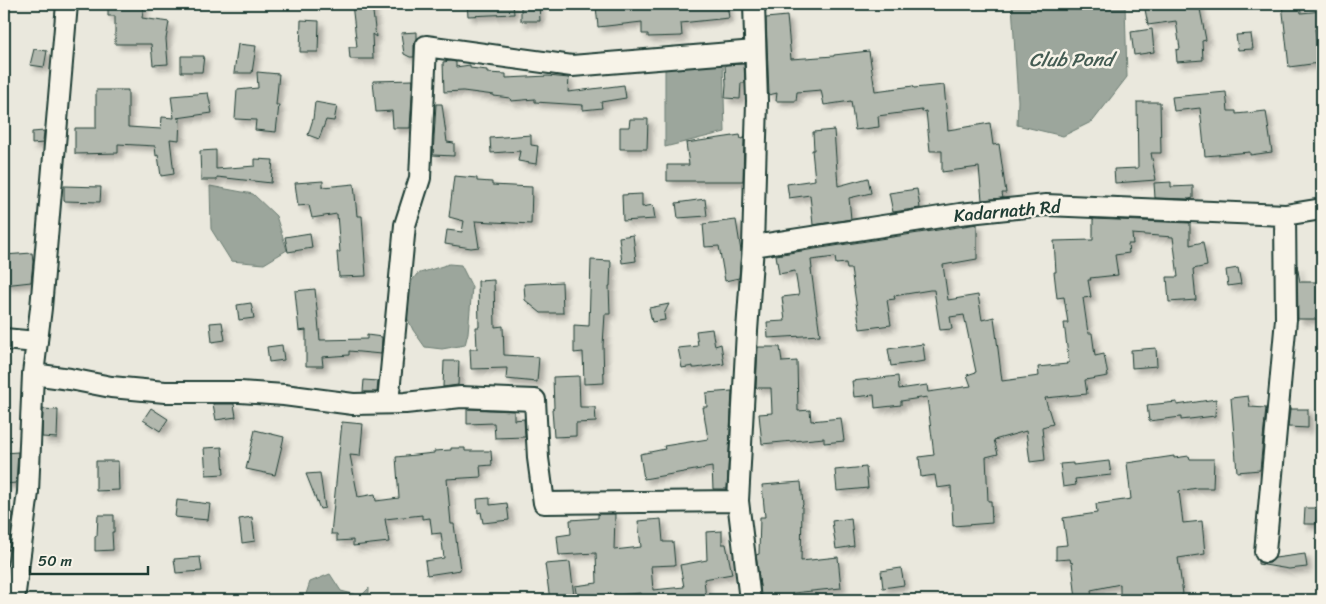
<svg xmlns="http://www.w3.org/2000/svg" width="1326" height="604" font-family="Sriracha,sans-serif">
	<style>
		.water { fill: #9ca69c; stroke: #6a7c72 }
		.building { fill: #b2b8ae; stroke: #1f3d34; filter: url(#shadow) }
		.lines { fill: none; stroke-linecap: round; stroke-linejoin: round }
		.minor-casing { stroke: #1f3d34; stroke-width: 24 }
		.minor { stroke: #f7f3e8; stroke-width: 20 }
		.labels { text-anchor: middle; stroke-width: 5; stroke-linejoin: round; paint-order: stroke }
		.street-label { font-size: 18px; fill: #1f3d34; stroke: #f7f3e8 }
		.water-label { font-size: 19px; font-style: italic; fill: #445c53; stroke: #f7f3e8 }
	</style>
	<defs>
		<filter id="shadow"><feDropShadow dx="4.5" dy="4.5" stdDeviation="2.5" flood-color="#0004"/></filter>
	</defs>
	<rect width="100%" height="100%" fill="#eae8dd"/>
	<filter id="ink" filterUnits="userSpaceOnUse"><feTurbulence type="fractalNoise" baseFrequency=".02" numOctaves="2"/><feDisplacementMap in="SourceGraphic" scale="10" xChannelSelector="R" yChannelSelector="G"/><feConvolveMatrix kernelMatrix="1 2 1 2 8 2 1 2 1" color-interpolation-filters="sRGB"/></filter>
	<g filter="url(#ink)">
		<path class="water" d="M1012,4H1125L1127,77L1093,121L1063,136L1017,125L1018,101Z
			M723,62L725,132L665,147V65Z
			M210,186L253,194L276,216L287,250L264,264L231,261L211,229Z
			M449,264L461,265L472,287L468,333L465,345L442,349L425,347L413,330L405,313L406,294L411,282L417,274Z
			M330,574L341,591L361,596L369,588V600H304L310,582Z"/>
		<path class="building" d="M108,4H144L142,18L169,22L166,39L168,64L153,65L151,44H115V16H108Z
			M352,4H372L376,37L372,34L373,59H350L349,47H357Z
			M467,4H513L514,14L468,16Z
			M521,4H539L540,21H521Z
			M624,4H727L729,18L681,23L682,36L648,37V34H642V22L598,27L596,6Z
			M1144,4H1199L1206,40L1202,41L1203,60L1177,62L1176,50L1180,49L1176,21L1148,25Z
			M1282,4H1300L1301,13L1322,11V28L1315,29L1319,63L1289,67Z
			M787,16L791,59L834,56V55L869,51L875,91L913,86L914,88L944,85L948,130L990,123L993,145L999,144L1006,193H1002L1003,198L982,200L979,167L942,172V151H930L926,111L922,112V110L878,116L879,127L855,130L851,101L824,105L821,90L797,92L796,101H776L777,93L769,95L766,18Z
			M301,20L319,21L318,52H300Z
			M1152,29L1154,52L1134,55L1131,32Z
			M417,32V39L414,45V57H410L404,54L401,33Z
			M1251,34L1253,49L1238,50L1236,35Z
			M238,44L256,46L252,73H234Z
			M34,49L47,51L44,67L30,65Z
			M181,56H204L202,72H181Z
			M450,61L456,62V67L470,65V68L487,70V73L506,74V78L548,76L569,78L568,92L624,85L626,98L601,102L602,108L583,110V105L535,102V99L511,101L510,98L494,96V95L463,91L444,92L443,62Z
			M744,64L745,83H741L740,99L725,98L726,84L725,65Z
			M257,72L279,74L276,105H279L276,132L255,130L256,120L235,119L237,90L258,88Z
			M413,80L410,128H393L392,111L376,112L373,81Z
			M96,90H128V127L161,129L162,117L174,118L171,96L208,93L212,113L177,118H180L179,140L170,139L174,174L161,176L158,155L156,156L155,146L118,144V153L75,154V128H96Z
			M1226,92L1228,111H1236V114L1266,111L1272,152L1250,155V152L1205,156L1200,108L1174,111L1172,97Z
			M315,102L337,106L334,121L326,120L319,139L308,135L313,119Z
			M1137,102H1160L1161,153H1151L1156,180L1115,183L1114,169L1138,168Z
			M436,104H442L447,142L454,143V156L433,155Z
			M630,119H648L647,149H620V127H629Z
			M834,130L838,186L868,178L871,193L849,198L851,219L813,225L810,195L789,198L787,184L815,180L812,150H814L813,132Z
			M44,131L43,143L32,144V132Z
			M531,135V145L538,146L536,164L518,161L520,151L491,153L490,138Z
			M740,135L741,139L744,138L743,181H667V165H689L686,143Z
			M216,150V169L255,166V159L273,160L271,183L217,177V180H201L200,151Z
			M454,176L477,178V181L492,182V185L532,187L531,224L475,221L479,247L471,248L445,244L447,230L462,232L464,221L449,217Z
			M323,181V187L354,184L357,216H362L366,276L339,277L337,252H340L337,214L312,218L309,205L298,206L295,183Z
			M1171,182V187L1193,186V198L1189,199L1155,198L1154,183Z
			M64,186L101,187L100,202L64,201Z
			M917,189L920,208L893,212L889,193Z
			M642,194V207L653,205L655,219L623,221L622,195Z
			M705,199L707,216L678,218L676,203Z
			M1093,219L1190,223V245L1203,242L1207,266L1193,269L1196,300L1169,302L1167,277H1178L1173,237L1132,234L1133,244H1128L1129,253L1115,255L1118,275L1090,278L1091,280H1088L1091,297L1083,298L1088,333H1092L1095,356L1104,354L1108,376L1085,380L1087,394L1045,398L1053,424L1042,427L1045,460L1030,462L1026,431L994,440L998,454L986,457L988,501H991L992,523L953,526L951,486L937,488L935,475L921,477L919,457L934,455L927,397L901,401V405L875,408L874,395L854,397L852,381L898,376L899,389L927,385L928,392L971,386L967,375L976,372L964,315L950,317L952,329L940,330L934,290H930L894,296L895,299L887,300L891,325L860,329L851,269H847L846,263L836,264L835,257L811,260L812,269H811L820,335L768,338L767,322L785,321L782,297L799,295L795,271L779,274L776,255L977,224V259L943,265L948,300L978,295L982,320L994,317L1002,381L1039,376L1038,367L1067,364L1066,363H1069L1064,323H1068L1064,297L1057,298L1054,272H1056L1054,241L1093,240Z
			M736,220L741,251L739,278L725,281L719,246L705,247L703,224Z
			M310,233L312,248L288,252L285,237Z
			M633,235L636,261L622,263L619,237Z
			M32,253L33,262L31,282L4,285V255Z
			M591,260L611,261L610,286H609L610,314H605L603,345L604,383L584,384L583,352L574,353V325L589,326Z
			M1297,265L1300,282H1322V319H1298Z
			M1238,268L1241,284L1228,286L1226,270Z
			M494,280L495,327L503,326L504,355L539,357L537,382L506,379L507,368L471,369L470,349H477L476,327H479L478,281Z
			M562,282L563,313H541L525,300L524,284Z
			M315,289L320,340L367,339V335L382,337L381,354L349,351V355L322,357L323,366H306V330L299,331L295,291Z
			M251,303L254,318L239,320L237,305Z
			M669,304L664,314L665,320L652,322L649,308Z
			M222,322L225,340L212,342L210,323Z
			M712,329L715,346L721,344L724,364L696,368H693V366L682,368L678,348L698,346L696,331Z
			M923,344L925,361L891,366L888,349Z
			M282,345L284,360L269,362L267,347Z
			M758,347H780L782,362L797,361L798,411L810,410L811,421L841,418L844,441L824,443V438L762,444L759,414L772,413L771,388H756Z
			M1156,348L1157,366L1132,368L1131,350Z
			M444,361H459L458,385L443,387Z
			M579,376L580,407H595L596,422L576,423V436L554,437L552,409L554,408L553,377Z
			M364,380L378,381L377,392H363Z
			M732,391L727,489H713L712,467L644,479L640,454L665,449L664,446L708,439L703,407H707L706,393Z
			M1248,396L1250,407L1266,408L1260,470L1237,472L1231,398Z
			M1216,399L1215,416L1181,420V417L1149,421L1147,405L1177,402V405Z
			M213,404H234L236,417L216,420Z
			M151,408L168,419L160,431L143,420Z
			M43,409L58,410L57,438L42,437Z
			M467,409L514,411V420L524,419L525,437L495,438L494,423L467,424Z
			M1290,409H1308V428L1288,427Z
			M342,422L363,424L360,456L350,455L358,497L375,494L376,501L399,498L396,457L434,453V451L451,450V448H465V451H491L492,465L480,466L481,477L447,479L451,524H454L460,570L427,575L425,561L444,558L441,533L432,534L430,518L422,519V515L385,519L389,542L353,546V540L337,541V534H331Z
			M255,430L284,437L275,475L246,469Z
			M222,447L224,474L206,475L204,448Z
			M18,452L16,483L4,484V453Z
			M1174,456V458L1189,456L1190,459H1214L1213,488H1197L1179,491L1183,523L1202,521L1205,554L1178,558L1183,594H1182V600H1120V584L1091,590L1092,600H1076L1072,562L1071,563L1070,559L1056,560V546L1067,545L1063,518L1097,513L1096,504L1131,499L1127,463Z
			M96,461H118L119,490L96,491Z
			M1109,461L1111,475L1075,479L1076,485L1063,487L1060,464L1073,463V465Z
			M866,467L868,488L837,491L835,470Z
			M320,473L325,508L320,509L306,474Z
			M801,482L803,505L802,506L801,561L838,557L841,588L793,593V600H763V595H761L756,555L759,554L760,517H765L762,485Z
			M490,498V505L507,503L509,520L483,523L481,512L478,513L477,499Z
			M177,500L210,504L208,520L175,517Z
			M1305,508H1317L1316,524H1304Z
			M4,513H13V515L9,550H4Z
			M598,514H615L614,550L641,547L638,521L661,519L663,542H673L675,565L651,566L653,590L684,587L680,565L707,560L706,532L722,531V544H726L732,574L704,579L706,600H641V593L616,595V594L577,599L575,586L597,583L596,553L559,555L557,536L571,534L570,520L598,518Z
			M98,515H114V532H112L113,550L95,551V536H97Z
			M252,517L255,541L242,543L239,519Z
			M851,518L854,546L836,549L832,521Z
			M1305,554L1307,567L1289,569L1258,564V561L1264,564L1270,563L1275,558Z
			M200,557L202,571L176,573L174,559Z
			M570,562L574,597L550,600L545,564Z
			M901,568L904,585L883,588L881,571Z"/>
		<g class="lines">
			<g class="minor-casing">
				<path id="minor" d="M753,246L960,214L1046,205L1285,215L1322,209
					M4,339L37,342
					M33,374L70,379L111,387L165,392H240L284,395L353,404L405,403L461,397L535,400L538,458L544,503L738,501
					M388,403L405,225L420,178L426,46L572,66L755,51
					M1265,552L1286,319L1285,215
					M14,600L28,492L33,374L41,308L67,4
					M750,600L738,501L747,331L753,246L757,101L754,4"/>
			</g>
			<use href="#minor" class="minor"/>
		</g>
	</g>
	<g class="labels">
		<g class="street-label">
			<text transform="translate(1007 211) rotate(-5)" y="6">Kadarnath Rd</text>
		</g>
		<g class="water-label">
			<text x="1071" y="66">Club Pond</text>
		</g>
	</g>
	<rect width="1326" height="604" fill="none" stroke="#f7f3e8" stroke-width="20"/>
	<rect x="10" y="10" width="1306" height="584" fill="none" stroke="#1f3d34" stroke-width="2" filter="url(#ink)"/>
	<path d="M30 566v8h118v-8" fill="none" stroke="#1f3d34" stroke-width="2.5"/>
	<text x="38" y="566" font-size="15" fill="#1f3d34" stroke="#f7f3e8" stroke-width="4" paint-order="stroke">50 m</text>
</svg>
